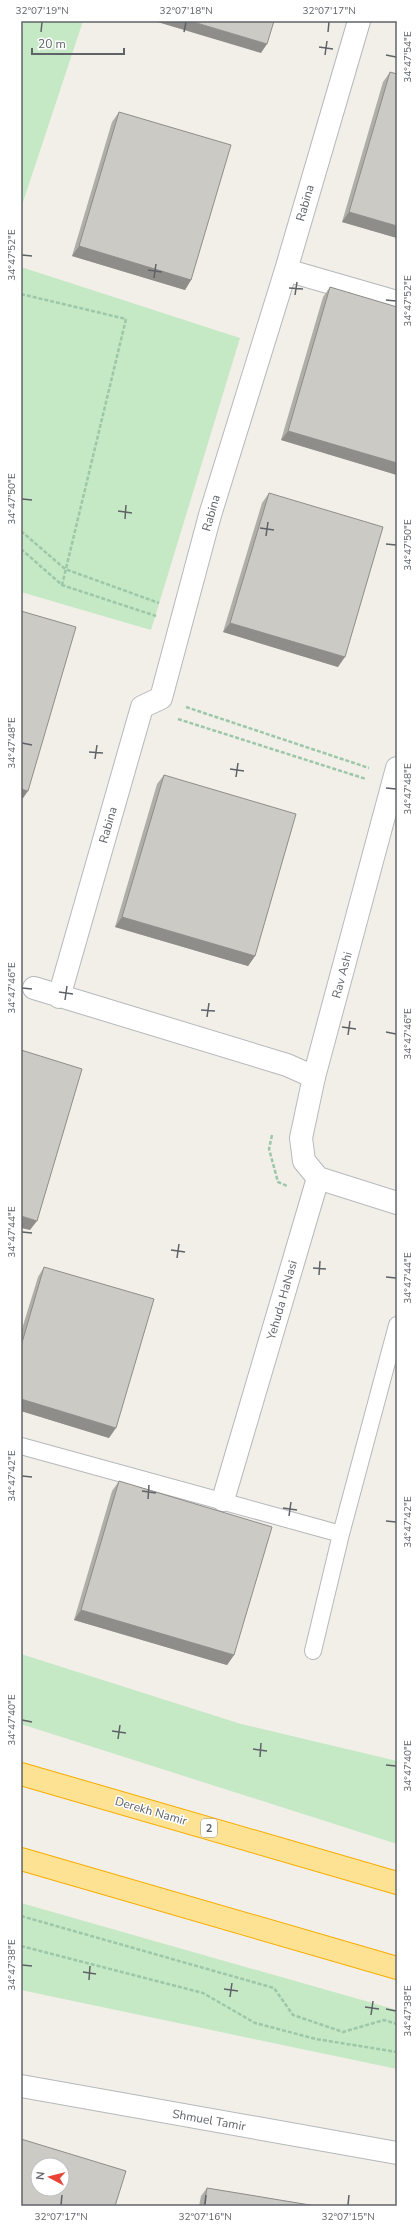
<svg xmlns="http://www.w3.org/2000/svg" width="418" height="2227" font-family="'Nunito Sans',sans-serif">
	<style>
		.green { fill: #c5e8c5 }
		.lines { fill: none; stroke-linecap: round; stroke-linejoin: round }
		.lane-casing { stroke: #b5b8bc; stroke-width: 18 }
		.street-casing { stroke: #b5b8bc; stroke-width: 24 }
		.secondary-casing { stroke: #b6babf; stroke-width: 24 }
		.highway-casing { stroke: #f9ab00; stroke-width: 24 }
		.path { stroke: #9cc7a9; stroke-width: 2.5; stroke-dasharray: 4 2; stroke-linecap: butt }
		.lane { stroke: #fff; stroke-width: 16 }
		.street { stroke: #fff; stroke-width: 22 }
		.secondary { stroke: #fff; stroke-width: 22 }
		.highway { stroke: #fde293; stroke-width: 22 }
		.wall { fill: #afaea9 }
		.shaded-wall { fill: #8f8d8a }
		.building { fill: #cccac5; stroke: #8f8d8a; fill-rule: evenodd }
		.ticks { fill: none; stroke: #5f6368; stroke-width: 1.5 }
		.labels { text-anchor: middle; stroke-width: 3; stroke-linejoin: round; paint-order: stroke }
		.shield { fill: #fff; stroke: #8f9295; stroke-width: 1 }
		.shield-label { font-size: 11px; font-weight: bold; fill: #5f6368 }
		.street-label { font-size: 12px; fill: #5f6368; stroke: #fff }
		.neatline { fill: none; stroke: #5f6368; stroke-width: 1.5 }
		.ticks-label { font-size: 10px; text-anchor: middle; fill: #5f6368 }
	</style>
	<rect width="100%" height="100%" fill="#f1efe8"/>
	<path class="green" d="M24,21H83L21,208V29Z
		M21,267L240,338L151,630L21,592Z
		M21,1654L241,1724L397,1761V1844L21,1724Z
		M21,1903L397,2010V2069L21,1990Z"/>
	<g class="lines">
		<g class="lane-casing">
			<path id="lane" d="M21,1446L341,1534L397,1325
				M313,1651L341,1534"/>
		</g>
		<g class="street-casing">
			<path id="street" d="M286,270L397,302
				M34,988L287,1065L314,1077
				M59,997L142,707L161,698L210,515L286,270L359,21
				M223,1500L318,1178
				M21,2086L397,2153"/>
		</g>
		<g class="secondary-casing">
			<path id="secondary" d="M397,768L314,1077L301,1138L304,1161L318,1178L397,1203"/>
		</g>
		<g class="highway-casing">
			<path id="highway" d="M21,1774L397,1883
				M21,1859L397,1968"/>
		</g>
		<path class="path" d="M21,294L126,319L62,585
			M21,531L65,569L159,603
			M21,549L62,585L156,616
			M186,707L369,768
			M178,719L366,779
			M272,1135L269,1149L278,1182L287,1186
			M21,1916L274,1988L293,2015L343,2032L384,2020L397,2024
			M21,1946L203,1993L255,2023L316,2039L397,2052"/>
		<use href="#lane" class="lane"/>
		<use href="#street" class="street"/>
		<use href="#secondary" class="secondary"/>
		<use href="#highway" class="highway"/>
	</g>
	<path class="wall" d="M390,72L397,74V238L342,222L383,82Z
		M119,112L191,280L185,290L72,256L112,122Z
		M330,287L397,307V475L281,440L323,297Z
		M269,493L338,667L223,632L262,503Z
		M164,775L255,956L248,966L115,927L157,784Z
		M44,1267L109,1438L21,1411V1332L38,1277Z
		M119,1481L234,1655L227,1665L74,1620L112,1491Z
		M207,2188L316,2206H199L201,2196Z"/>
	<path class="shaded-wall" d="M154,21H190L267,44L261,53Z
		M349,212L397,226V238L342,222Z
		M79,246L191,280L185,290L72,256Z
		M288,431L397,463V475L281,440Z
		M230,623L345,657L338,667L223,632Z
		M21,789L28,791L21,801Z
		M122,917L255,956L248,966L115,927Z
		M21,1216L37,1221L30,1230L21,1228Z
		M21,1399L116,1428L109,1438L21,1411Z
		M81,1610L234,1655L227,1665L74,1620Z"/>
	<path class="building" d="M190,21H274L267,44Z
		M390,72L397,74V226L349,212Z
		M119,112L231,145L191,280L79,246Z
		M330,287L397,307V463L288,431Z
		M269,493L383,527L345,657L230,623Z
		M21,611L76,627L28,791L21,789Z
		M164,775L296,814L255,956L122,917Z
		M21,1050L82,1069L37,1221L21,1216Z
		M44,1267L154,1299L116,1428L21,1399V1346Z
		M119,1481L272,1527L234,1655L81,1610Z
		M21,2139L126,2171L115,2206H21ZM38,2165H62V2189H38Z
		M207,2188L316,2206H204Z"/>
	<path class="ticks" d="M41,32L42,22M184,32L186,22M328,32L329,22M319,47L333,49M325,55L327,41M386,55L396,57M22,255L32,256M148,270L162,272M154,278L156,264M289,288L303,289M295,295L297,282M386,300L396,301M22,499L32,500M118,511L132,513M125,519L126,505M260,528L274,530M266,536L268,522M386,544L396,545M22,743L32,745M89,752L103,753M95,759L97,745M230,769L244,771M236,777L238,763M386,788L396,789M22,988L32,989M59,992L73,994M65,1000L67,986M201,1010L215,1011M207,1017L209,1003M342,1027L356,1029M386,1032L396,1034M348,1035L350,1021M22,1232L32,1233M171,1250L185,1252M177,1258L179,1244M313,1268L326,1269M319,1275L320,1261M386,1277L396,1278M22,1476L32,1477M142,1491L156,1493M148,1499L149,1485M283,1508L297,1510M289,1516L291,1502M386,1521L396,1522M22,1720L32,1722M112,1731L126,1733M118,1739L120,1725M253,1749L267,1751M260,1757L261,1743M386,1765L396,1766M22,1965L32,1966M83,1972L96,1974M89,1980L90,1966M224,1989L238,1991M230,1997L232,1983M365,2007L379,2009M386,2009L396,2011M371,2015L373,2001M61,2205L62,2195M205,2205L206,2195M348,2205L349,2195"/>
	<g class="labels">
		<rect class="shield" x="201" y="1819" width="16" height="18" rx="3"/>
		<g class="shield-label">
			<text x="209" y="1832">2</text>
		</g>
		<g class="street-label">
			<text transform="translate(305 203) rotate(-74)" y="4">Rabina</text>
			<text transform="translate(211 513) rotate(-74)" y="4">Rabina</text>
			<text transform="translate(108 825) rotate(-74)" y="4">Rabina</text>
			<text transform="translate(342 975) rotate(-75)" y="4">Rav Ashi</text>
			<text transform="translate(282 1300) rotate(-74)" y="4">Yehuda HaNasi</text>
			<text transform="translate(151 1811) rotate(16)" y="4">Derekh Namir</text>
			<text transform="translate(209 2120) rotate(10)" y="4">Shmuel Tamir</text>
		</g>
	</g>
	<rect width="418" height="2227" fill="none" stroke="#ffffff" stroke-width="44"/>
	<g transform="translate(50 2177) rotate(277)"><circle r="19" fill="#ffffff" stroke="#bfc1c3"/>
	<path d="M0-3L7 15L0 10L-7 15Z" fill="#ea4335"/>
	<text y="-6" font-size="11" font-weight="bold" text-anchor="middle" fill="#5f6368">N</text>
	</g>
	<path d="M32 48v6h92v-6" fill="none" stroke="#5f6368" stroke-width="2"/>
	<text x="38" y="48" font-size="12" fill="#5f6368" stroke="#ffffff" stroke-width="3" paint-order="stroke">20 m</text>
	<rect x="22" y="22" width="374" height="2183" class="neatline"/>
	<g class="ticks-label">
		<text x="42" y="14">32°07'19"N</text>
		<text x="186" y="14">32°07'18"N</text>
		<text x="329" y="14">32°07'17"N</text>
		<text transform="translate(407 57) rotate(-90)" y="4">34°47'54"E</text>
		<text transform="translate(11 255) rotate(-90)" y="4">34°47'52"E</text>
		<text transform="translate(407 301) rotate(-90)" y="4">34°47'52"E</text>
		<text transform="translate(11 499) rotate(-90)" y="4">34°47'50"E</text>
		<text transform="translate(407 545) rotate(-90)" y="4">34°47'50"E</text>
		<text transform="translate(11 743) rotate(-90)" y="4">34°47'48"E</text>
		<text transform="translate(407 789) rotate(-90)" y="4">34°47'48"E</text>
		<text transform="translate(11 988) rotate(-90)" y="4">34°47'46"E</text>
		<text transform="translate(407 1034) rotate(-90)" y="4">34°47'46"E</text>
		<text transform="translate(11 1232) rotate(-90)" y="4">34°47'44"E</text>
		<text transform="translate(407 1278) rotate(-90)" y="4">34°47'44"E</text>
		<text transform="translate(11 1476) rotate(-90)" y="4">34°47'42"E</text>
		<text transform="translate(407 1522) rotate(-90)" y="4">34°47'42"E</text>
		<text transform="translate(11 1720) rotate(-90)" y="4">34°47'40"E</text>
		<text transform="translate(407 1766) rotate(-90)" y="4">34°47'40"E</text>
		<text transform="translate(11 1965) rotate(-90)" y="4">34°47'38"E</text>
		<text transform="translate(407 2011) rotate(-90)" y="4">34°47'38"E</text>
		<text x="61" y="2220">32°07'17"N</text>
		<text x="205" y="2220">32°07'16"N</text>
		<text x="348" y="2220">32°07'15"N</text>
	</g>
</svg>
